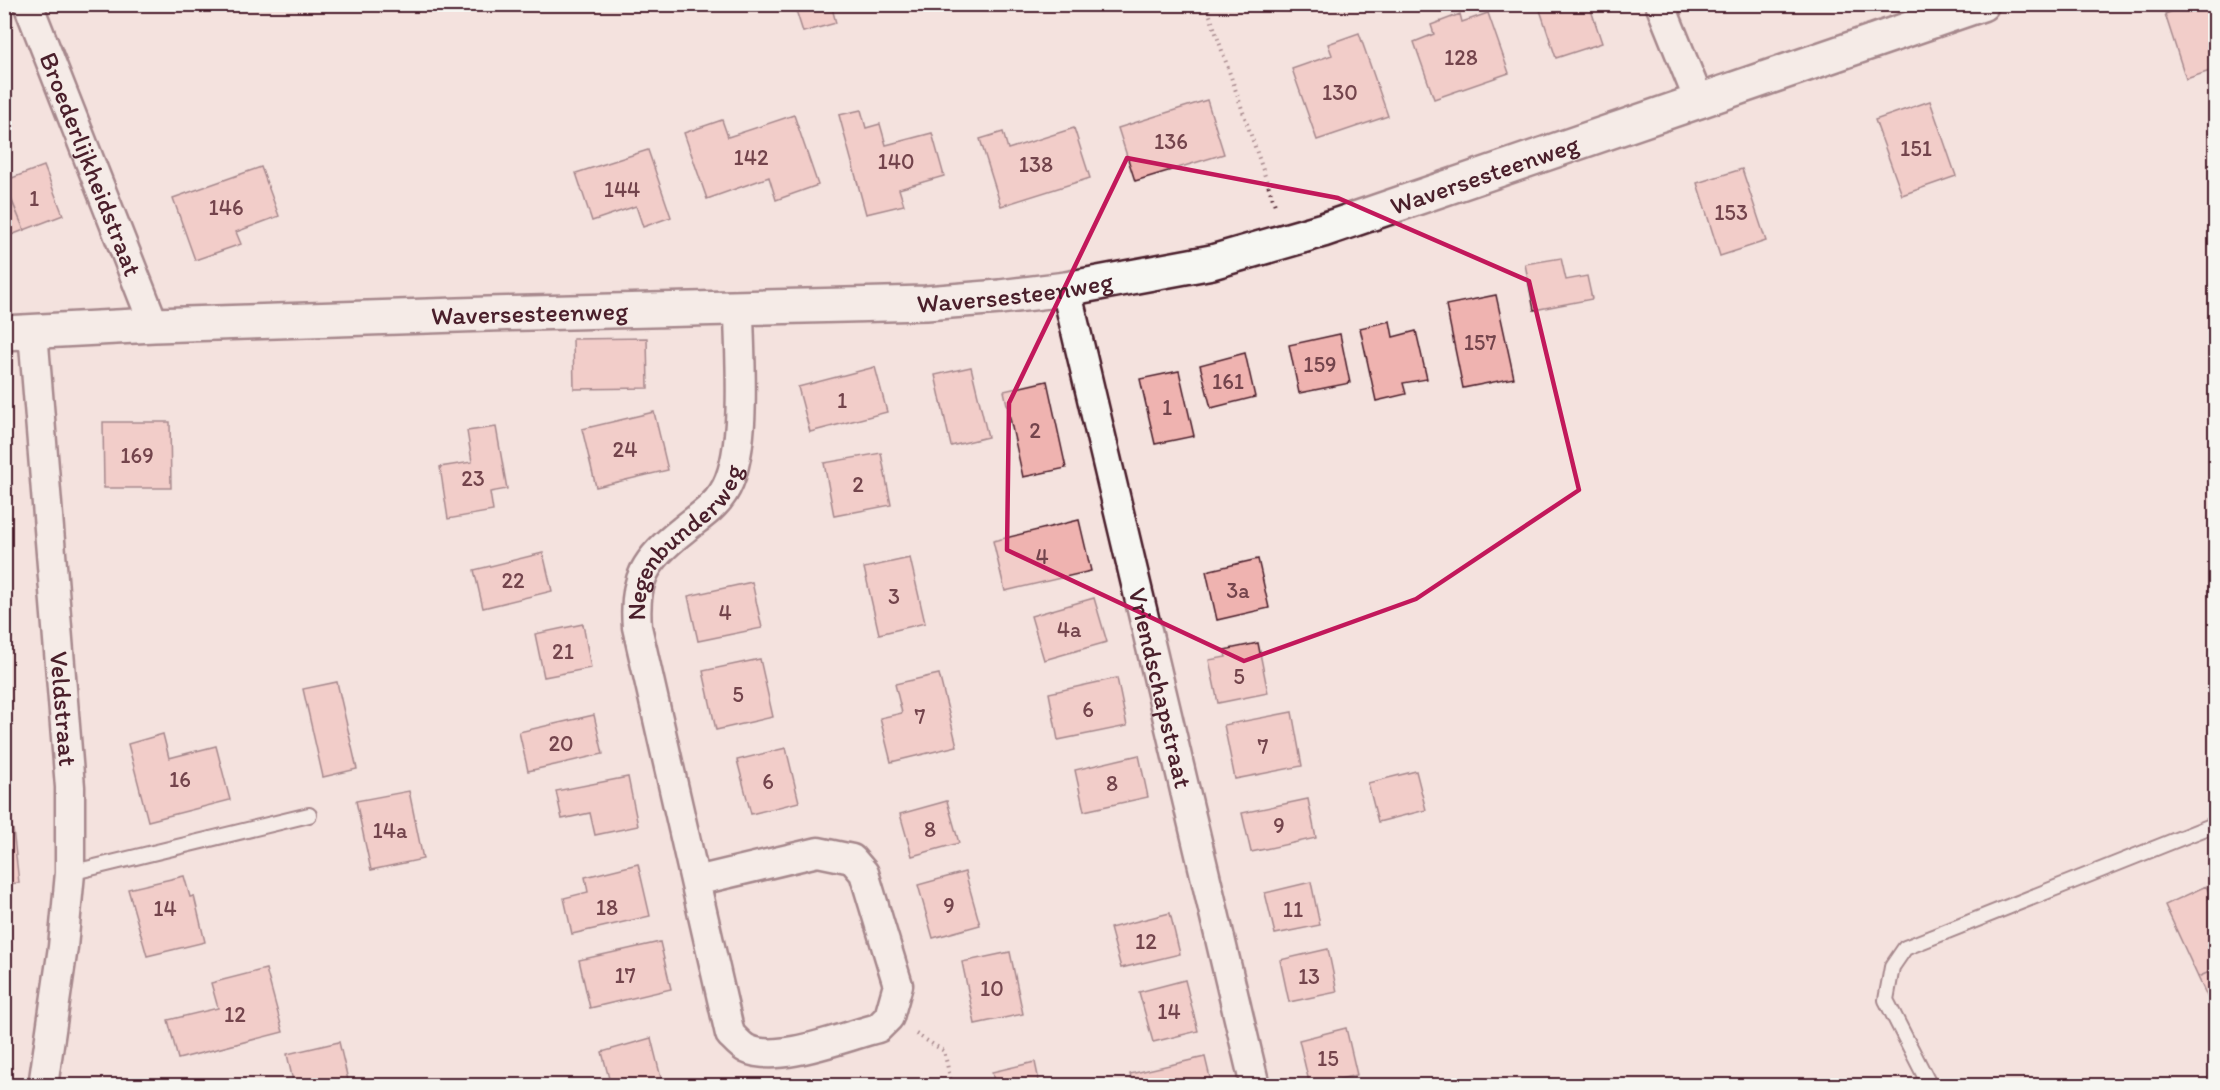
<svg xmlns="http://www.w3.org/2000/svg" width="2220" height="1090" font-family="Itim,sans-serif">
	<style>
		.building { fill: #efb3b0; stroke: #4a1f2b; stroke-width: 1.5 }
		.lines { fill: none; stroke-linecap: round; stroke-linejoin: round }
		.service-casing { stroke: #4a1f2b; stroke-width: 18 }
		.minor-casing { stroke: #4a1f2b; stroke-width: 33 }
		.tertiary-casing { stroke: #4a1f2b; stroke-width: 38 }
		.path { stroke: #4a1f2b; stroke-width: 4; stroke-dasharray: 1.5 4.5; stroke-linecap: butt }
		.service { stroke: #f6f6f2; stroke-width: 14 }
		.minor { stroke: #f6f6f2; stroke-width: 28 }
		.tertiary { stroke: #f6f6f2; stroke-width: 33 }
		.marked { fill: none; stroke: #c2185b; stroke-width: 4.5; stroke-linejoin: round }
		.labels { text-anchor: middle; stroke-width: 4.5; stroke-linejoin: round; paint-order: stroke }
		.number-label { font-size: 22px; fill: #73444c }
		.street-label { font-size: 26px; fill: #4a1f2b; stroke: #f6f6f2 }
	</style>
	<rect width="100%" height="100%" fill="#f4e2de"/>
	<filter id="ink" filterUnits="userSpaceOnUse"><feTurbulence type="fractalNoise" baseFrequency=".0167" numOctaves="2"/><feDisplacementMap in="SourceGraphic" scale="12" xChannelSelector="R" yChannelSelector="G"/><feConvolveMatrix kernelMatrix="1 2 1 2 8 2 1 2 1" color-interpolation-filters="sRGB"/></filter>
	<g filter="url(#ink)">
		<path class="building" d="M794,4H831L836,23L803,32Z
			M1538,4H1589L1602,43L1556,58Z
			M2192,4H2216V69L2186,79L2165,14Z
			M1488,13L1509,73L1434,99L1414,42L1434,34L1431,25L1460,14L1462,22Z
			M1359,33L1388,116L1317,140L1292,69L1332,55L1328,44Z
			M1207,100L1224,154L1135,181L1118,128Z
			M1930,101L1956,176L1902,195L1875,120Z
			M861,110L866,128L880,124L886,145L932,133L944,176L899,189L904,205L866,214L839,115Z
			M794,115L818,185L776,200L769,177L707,199L684,133L722,120L728,137Z
			M1074,128L1090,178L1001,206L980,139L1003,132L1008,149Z
			M648,150L671,217L643,227L636,206L592,221L576,173Z
			M44,166L63,215L24,230L4,181Z
			M261,167L279,216L236,232L241,244L195,260L173,198Z
			M1742,169L1766,241L1720,256L1697,183Z
			M4,182L24,230L4,238Z
			M1561,258L1566,280L1587,276L1592,299L1534,310L1525,264Z
			M1496,295L1514,378L1463,388L1446,305Z
			M1390,321L1393,337L1416,331L1427,379L1403,383L1406,394L1376,401L1360,328Z
			M1340,334L1350,383L1299,393L1289,345Z
			M647,338L648,388L574,389L573,339Z
			M1245,353L1255,397L1211,408L1200,365Z
			M875,367L887,412L810,432L798,387Z
			M971,367L988,437L951,446L935,375Z
			M1179,371L1194,436L1155,444L1140,379Z
			M1047,381L1066,468L1023,477L1004,391Z
			M654,412L668,470L596,487L582,429Z
			M103,422H170L171,488H104Z
			M496,427L507,489L490,492L493,511L448,519L440,467L472,462L467,431Z
			M881,453L891,505L834,516L824,463Z
			M1079,520L1091,571L1005,591L993,541Z
			M543,553L552,591L483,608L474,570Z
			M910,558L925,623L879,634L864,568Z
			M1258,559L1269,608L1217,620L1206,571Z
			M752,582L762,628L698,641L688,596Z
			M1094,598L1107,642L1044,660L1031,616Z
			M583,624L591,668L544,677L535,634Z
			M1258,643L1268,693L1218,703L1209,660L1226,657L1224,650Z
			M760,659L773,717L716,730L703,671Z
			M939,674L957,746L891,762L880,718L902,713L895,684Z
			M1117,678L1127,726L1058,740L1049,693Z
			M337,682L357,769L323,777L303,689Z
			M1292,712L1302,766L1235,779L1224,725Z
			M594,715L603,754L528,771L519,732Z
			M163,734L169,758L216,746L230,800L148,821L128,744Z
			M786,748L799,802L751,814L737,760Z
			M1139,755L1148,797L1084,811L1075,770Z
			M1416,771L1426,810L1378,822L1368,783Z
			M628,777L638,826L595,835L590,813L562,819L556,791Z
			M409,791L423,859L371,870L356,801Z
			M1308,799L1316,838L1251,852L1242,813Z
			M947,801L959,843L912,856L900,814Z
			M4,810L8,829H13L19,883L4,884Z
			M638,864L650,916L572,934L564,898L588,892L585,877Z
			M965,872L980,925L933,938L918,885Z
			M184,876L190,897L194,896L205,942L147,956L128,889Z
			M1311,882L1320,925L1275,934L1265,893Z
			M2206,886L2216,907V969L2198,977L2165,905Z
			M1170,913L1180,954L1121,968L1110,928Z
			M660,942L671,989L590,1008L579,960Z
			M1328,949L1337,992L1289,1002L1280,960Z
			M1010,952L1023,1014L975,1024L962,962Z
			M266,969L283,1032L178,1059L168,1020L218,1008L211,983Z
			M2216,969V1015L2198,977Z
			M1185,980L1198,1031L1153,1042L1139,992Z
			M1346,1028L1357,1075L1310,1086L1299,1040Z
			M651,1038L663,1086H611L602,1052Z
			M339,1042L349,1084L294,1086L287,1054Z
			M1205,1057L1212,1086H1133L1130,1074Z
			M1035,1062L1040,1086H995L992,1072Z
			M931,1079L932,1086H897Z"/>
		<g class="lines">
			<g class="service-casing">
				<path id="service" d="M70,873L309,815
					M1930,1086L1886,1000L1892,967L1905,948L2216,824"/>
			</g>
			<g class="minor-casing">
				<g id="minor">
					<path id="s1" d="M28,4L154,325"/>
					<path d="M1660,4L1700,103"/>
					<path id="s2" d="M1066,289L1255,1086"/>
					<path id="s3" d="M33,332L70,787V873L63,947L43,1086"/>
					<path id="s4" d="M696,881L818,852L852,859L864,873L898,985L889,1017L878,1028C845,1036 778,1064 747,1049C741,1046 735,1039 730,1034L637,627C633,579 645,560 683,530C697,518 713,509 723,493C749,453 739,356 739,308"/>
				</g>
			</g>
			<g class="tertiary-casing">
				<g id="tertiary">
					<path id="s5" d="M4,333L154,325L488,314L926,303L1000,297L1066,289L1212,262L1323,230L1982,4"/>
				</g>
			</g>
			<path class="path" d="M1206,4L1276,208
				M916,1034L944,1051L952,1086"/>
			<use href="#service" class="service"/>
			<use href="#minor" class="minor"/>
			<use href="#tertiary" class="tertiary"/>
		</g>
	</g>
	<path d="M0 0H2220V1090H0ZM1127,158L1338,198L1529,281L1579,490L1416,599L1244,661L1007,550L1009,403Z" fill="#f4e2de" fill-opacity=".55" fill-rule="evenodd"/>
	<path class="marked" d="M1127,158L1338,198L1529,281L1579,490L1416,599L1244,661L1007,550L1009,403Z"/>
	<g class="labels">
		<g class="number-label">
			<text x="1461" y="65">128</text>
			<text x="1340" y="100">130</text>
			<text x="1171" y="149">136</text>
			<text x="1916" y="156">151</text>
			<text x="751" y="165">142</text>
			<text x="896" y="169">140</text>
			<text x="1036" y="172">138</text>
			<text x="622" y="197">144</text>
			<text x="34" y="206">1</text>
			<text x="226" y="215">146</text>
			<text x="1731" y="220">153</text>
			<text x="1480" y="350">157</text>
			<text x="1320" y="372">159</text>
			<text x="1228" y="389">161</text>
			<text x="842" y="408">1</text>
			<text x="1167" y="415">1</text>
			<text x="1035" y="438">2</text>
			<text x="625" y="457">24</text>
			<text x="137" y="463">169</text>
			<text x="473" y="486">23</text>
			<text x="858" y="492">2</text>
			<text x="1042" y="564">4</text>
			<text x="513" y="588">22</text>
			<text x="1238" y="598">3a</text>
			<text x="894" y="604">3</text>
			<text x="725" y="620">4</text>
			<text x="1069" y="637">4a</text>
			<text x="563" y="659">21</text>
			<text x="1239" y="684">5</text>
			<text x="738" y="702">5</text>
			<text x="1088" y="717">6</text>
			<text x="920" y="724">7</text>
			<text x="561" y="751">20</text>
			<text x="1263" y="754">7</text>
			<text x="180" y="787">16</text>
			<text x="768" y="789">6</text>
			<text x="1112" y="791">8</text>
			<text x="1279" y="833">9</text>
			<text x="930" y="837">8</text>
			<text x="390" y="838">14a</text>
			<text x="949" y="913">9</text>
			<text x="607" y="915">18</text>
			<text x="165" y="916">14</text>
			<text x="1293" y="917">11</text>
			<text x="1146" y="949">12</text>
			<text x="625" y="983">17</text>
			<text x="1309" y="984">13</text>
			<text x="992" y="996">10</text>
			<text x="1169" y="1019">14</text>
			<text x="235" y="1022">12</text>
			<text x="1328" y="1066">15</text>
		</g>
		<g class="street-label">
			<text dy="9" stroke="none"><textPath href="#s1" startOffset="172">Broederlijkheidstraat</textPath></text>
			<text dy="9" stroke="none"><textPath href="#s5" startOffset="1498">Waversesteenweg</textPath></text>
			<text dy="9" stroke="none"><textPath href="#s5" startOffset="1012">Waversesteenweg</textPath></text>
			<text dy="9" stroke="none"><textPath href="#s5" startOffset="526">Waversesteenweg</textPath></text>
			<text dy="9" stroke="none"><textPath href="#s4" startOffset="1022">Negenbunderweg</textPath></text>
			<text dy="9" stroke="none"><textPath href="#s2" startOffset="410">Vriendschapstraat</textPath></text>
			<text dy="9" stroke="none"><textPath href="#s3" startOffset="378">Veldstraat</textPath></text>
		</g>
	</g>
	<rect width="2220" height="1090" fill="none" stroke="#f6f6f2" stroke-width="24"/>
	<rect x="12" y="12" width="2196" height="1066" fill="none" stroke="#4a1f2b" stroke-width="2" filter="url(#ink)"/>
</svg>
